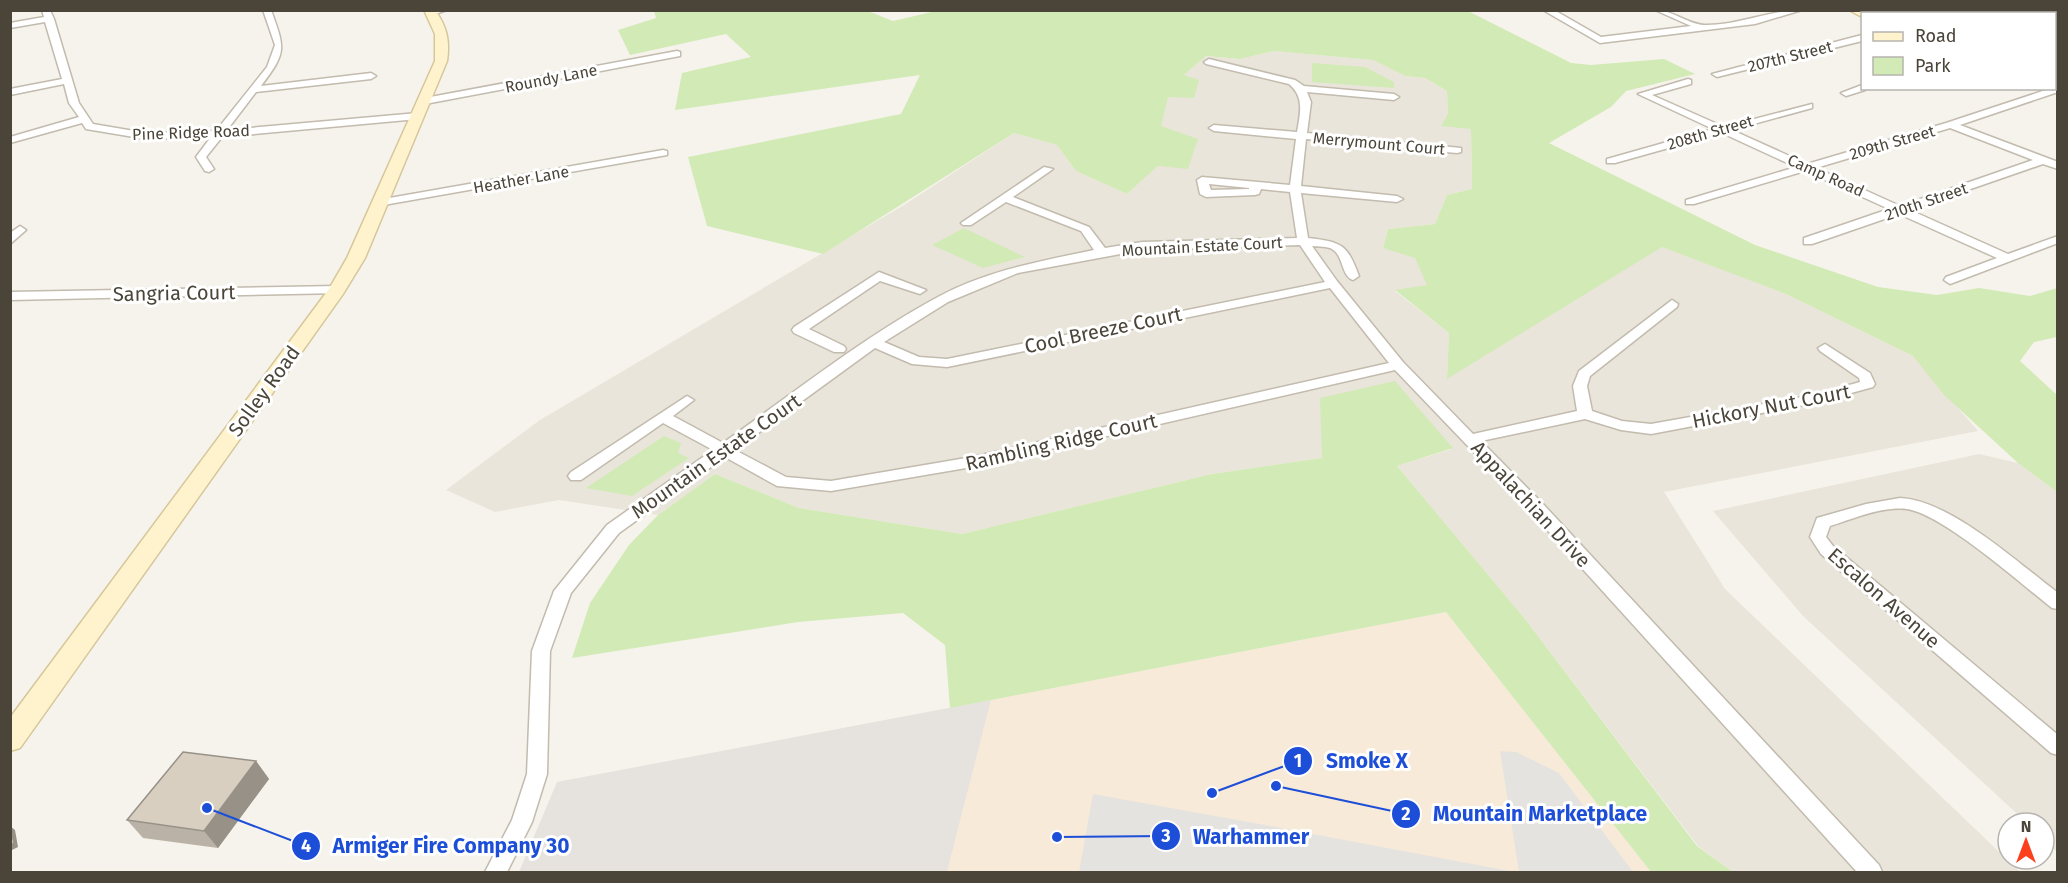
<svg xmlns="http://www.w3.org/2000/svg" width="2068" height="883" font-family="'Fira Sans',sans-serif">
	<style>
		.residential { fill: #eae5da }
		.commercial { fill: #f7ead8 }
		.industrial { fill: #e6e2dd }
		.green { fill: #d2eab5 }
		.parking { fill: #e5e3e0 }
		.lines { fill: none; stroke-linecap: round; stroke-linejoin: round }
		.street-casing { stroke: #c2bbae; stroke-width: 3 }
		.secondary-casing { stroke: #d6c79b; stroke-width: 3 }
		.street { fill: #fff; fill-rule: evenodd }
		.secondary { fill: #fff3cd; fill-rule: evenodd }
		.wall { fill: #bab2a6 }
		.shaded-wall { fill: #979187 }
		.building { fill: #d8cfc1; stroke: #979187; stroke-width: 1.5 }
		.labels { text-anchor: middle; stroke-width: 6; stroke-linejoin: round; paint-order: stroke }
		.far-street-label { font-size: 16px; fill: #4b4439; stroke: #fff }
		.street-label { font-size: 20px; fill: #4b4439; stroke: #fff }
		.leader { fill: none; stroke: #1d4ed8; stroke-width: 2 }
		.callout-dot { fill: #1d4ed8; stroke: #fff; stroke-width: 2 }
		.mark-label { font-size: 18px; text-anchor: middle; font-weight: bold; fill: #fff }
		.callout-label { font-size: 21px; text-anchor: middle; font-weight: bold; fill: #1d4ed8; stroke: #fff; stroke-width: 6; stroke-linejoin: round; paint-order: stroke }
	</style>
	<rect width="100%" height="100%" fill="#f6f3ec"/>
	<path class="residential" d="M1274,51L1373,60L1405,76L1425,78L1447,91L1448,114L1471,129L1472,189L1447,195L1435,224L1388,229L1383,248L1415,257L1428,285L1395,291L1449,333L1447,378L1662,246L1786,294L1913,356L1978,431L1664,492L1725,589L2020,872H1733L1698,846L1525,619L1397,466L1452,449L1322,458L1212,474L962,534L799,508L715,474L658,515L559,500L495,512L446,490L540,420L904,205L1014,133L1057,145L1076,171L1127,194L1158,166L1160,127L1167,97L1184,75L1206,56L1240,59Z
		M1979,454L2018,463L2057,492V852L2044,839V823H2027L1803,616L1713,511Z"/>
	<path class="commercial" d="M1446,612L1651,872H947L991,700Z"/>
	<path class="industrial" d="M991,700L947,872H519L557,782Z"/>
	<path class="green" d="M654,11L865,10L893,21L940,10L1468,11L1571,63L1591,65L1664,59L1695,74L1626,91L1611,107L1549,143L1755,245L1878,287L1937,295L1979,288L2030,296L2057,288V337L2034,342L2020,361L2057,395V492L2018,463L1944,395L1913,356L1786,294L1662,247L1447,379L1449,333L1395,290L1427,285L1415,258L1383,248L1388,229L1435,224L1447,195L1472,189L1471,129L1441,126L1448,114L1447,91L1425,78L1405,76L1373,60L1274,51L1240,59L1206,56L1184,75L1199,80L1194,98L1168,97L1161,126L1198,139L1188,169L1158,166L1127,194L1076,171L1057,145L1014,133L823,254L707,226L688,157L901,114L920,75L675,110L682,73L751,57L726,34L630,55L618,30L656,18Z
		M1312,63L1365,67L1394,82V88L1312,82Z
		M964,228L1025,257L983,268L932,245Z
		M1395,381L1453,448L1397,466L1525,619L1697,846L1733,872H1651L1446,612L950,708L945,645L903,613L798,622L572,658L590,603L629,545L658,515L715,474L799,508L962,534L1212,474L1322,458L1320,398Z
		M664,436L681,443L678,453L689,458L632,496L586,488Z"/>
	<path class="parking" d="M1500,751L1516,752L1559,773L1633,872H1519Z
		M1093,794L1265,825L1515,872H1079Z"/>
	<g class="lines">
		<g class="street-casing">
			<path id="street" d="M42,10H50L54,19L79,103L93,124L146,133L216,131L267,67L275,45L263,10H271C285,49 287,52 261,86L371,73L376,76L371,79L256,92L227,130L418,113L423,116L418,119L222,137L206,157L214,169L209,172L205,171L196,157L211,137L146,139L86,129L82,123L10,143V137L79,117L69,103L64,84L10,95V89L62,79L45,22L10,28V23L44,17Z
				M434,10H447L429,16V12Z
				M1543,10H1554L1601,37L1691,26L1655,10C1673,10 1687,24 1704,25C1737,26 1769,10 1802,10L1755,24L1600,43Z
				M1960,10H1974L1968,14H1954Z
				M2054,31H2058V36H2054Z
				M1862,35V41L1717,77L1712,74Z
				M677,51L680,52V56L425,104L420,101L425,98Z
				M1209,59L1295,80L1304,86L1394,94L1399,97L1394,100L1307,92L1311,102L1307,133L1461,148V152L1457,153L1306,139L1301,186L1397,196L1403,199L1397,202L1301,193L1308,238C1342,242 1347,244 1359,276L1353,280C1341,276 1344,256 1332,249C1327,246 1318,247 1312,246L1337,281L1403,362L1473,434L1577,411L1573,386L1579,371L1672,300L1678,304L1677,307L1590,376L1587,386L1592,411L1622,421L1651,424L1814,395L1860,382L1859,378L1820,351L1818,348L1825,344L1870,373L1875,384L1873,387L1815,403L1651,434L1621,430L1585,419L1481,441L1543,504L1879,865L1882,872H1857L1531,512L1395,370L972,467L831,491L777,486L725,457L619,533L571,593L550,651L547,774L532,822L507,872H485L512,820L527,774L532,651L554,591L607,525L713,450L663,423L581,480H571L568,476L571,472L687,396L694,400L673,416L723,443C791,395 865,336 938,297C986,271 1041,261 1094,250L1081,231L1006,202L971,225H963L961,223L1044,167L1053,169L1013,197L1089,227L1105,248L1142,242L1297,238L1290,192L1261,189L1259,194L1255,195L1206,197L1200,194L1197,180L1202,177L1290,185L1296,139L1214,131L1209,128L1214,125L1297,132C1300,114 1305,97 1289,84L1206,64L1204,62ZM1209,184L1249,188V189L1211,190ZM1300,245L1325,282L947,359L919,357L884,342L948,302L1018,273L1142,250ZM1330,288L1389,363L972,457L831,481L786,477L735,450L875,348L912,364L947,367Z
				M1688,79L1691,80V84L1652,95L1724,127L1812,104V108L1732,130L1807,164L1946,123L2058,86V92L1960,125L2058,162V169L2043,164L1910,210L2008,254L2058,236V243L1950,284L1944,280L1946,277L1997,258L1899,214L1812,244H1804V238L1889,209L1805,171L1694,204H1686V200L1796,167L1722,133L1615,163H1607V159L1713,129L1638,94ZM1950,128L2033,160L1900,206L1816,168Z
				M1862,85L1865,90L1846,96L1841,93Z
				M663,150L667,151V155L378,206L372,203L378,200Z
				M20,226L26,230L10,244V233Z
				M879,272L926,290L920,294L880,281L809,329L844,346L846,349L844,352H834L794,333L792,330L794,327Z
				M337,286L343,290L341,293L10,300V292Z
				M1900,498C1950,500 2018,563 2058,593V609L2052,608C2020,583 1944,515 1907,509C1882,506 1853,519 1830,526L1826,537L1833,546L2058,735V755L2051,753L1821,554L1810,537L1817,518L1866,504Z"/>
		</g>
		<g class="secondary-casing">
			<path id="secondary" d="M424,10H435C447,27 450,41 447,61L365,258L343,294L20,748L10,751V718L329,289L347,258L435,61V34Z
				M1849,10H1865L1869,14H1862V17Z
				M2054,75L2058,76V84L2054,83Z"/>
		</g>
		<use href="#street" class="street"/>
		<use href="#secondary" class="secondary"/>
	</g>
	<path class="wall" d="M256,761L269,779L218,848L143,838L127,820Z"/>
	<path class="shaded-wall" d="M256,761L269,779L218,848L204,831Z
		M10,826L15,830L18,847L10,851Z"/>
	<path class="building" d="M183,752L256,761L204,831L127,820Z
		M10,827L14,843L10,845Z"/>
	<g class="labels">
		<g class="far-street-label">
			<text transform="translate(1790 56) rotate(-14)" y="6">207th Street</text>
			<text transform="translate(551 78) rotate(-11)" y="6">Roundy Lane</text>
			<text transform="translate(191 132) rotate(-2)" y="6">Pine Ridge Road</text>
			<text transform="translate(1710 132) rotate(-16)" y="6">208th Street</text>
			<text transform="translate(1892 142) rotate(-16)" y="6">209th Street</text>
			<text transform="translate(1379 143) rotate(5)" y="6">Merrymount Court</text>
			<text transform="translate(1826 175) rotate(24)" y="6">Camp Road</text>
			<text transform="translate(521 179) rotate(-10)" y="6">Heather Lane</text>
			<text transform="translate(1926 201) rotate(-19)" y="6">210th Street</text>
			<text transform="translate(1202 246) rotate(-3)" y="6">Mountain Estate Court</text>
		</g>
		<g class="street-label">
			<text transform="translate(174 293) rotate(-1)" y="7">Sangria Court</text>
			<text transform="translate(1103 330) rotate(-12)" y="7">Cool Breeze Court</text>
			<text transform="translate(264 391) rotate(-54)" y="7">Solley Road</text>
			<text transform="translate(1771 406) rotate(-11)" y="7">Hickory Nut Court</text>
			<text transform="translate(1061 442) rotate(-13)" y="7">Rambling Ridge Court</text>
			<text transform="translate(716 456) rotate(-35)" y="7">Mountain Estate Court</text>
			<text transform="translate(1531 504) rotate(47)" y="7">Appalachian Drive</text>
			<text transform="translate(1884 598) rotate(41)" y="7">Escalon Avenue</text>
		</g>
	</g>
	<path class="leader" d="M1212 793L1298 761M1276 786L1406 814M1057 837L1166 836M207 808L306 846"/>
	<g class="callout-dot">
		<circle cx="1212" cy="793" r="6"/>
		<circle cx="1276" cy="786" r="6"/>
		<circle cx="1057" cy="837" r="6"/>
		<circle cx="207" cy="808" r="6"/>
		<circle cx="1298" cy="761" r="15"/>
		<circle cx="1406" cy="814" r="15"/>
		<circle cx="1166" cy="836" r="15"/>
		<circle cx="306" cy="846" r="15"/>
	</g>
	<g class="mark-label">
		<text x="1298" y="767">1</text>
		<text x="1406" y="820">2</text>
		<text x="1166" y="842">3</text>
		<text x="306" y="852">4</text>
	</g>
	<g class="callout-label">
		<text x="1367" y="768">Smoke X</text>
		<text x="1540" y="821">Mountain Marketplace</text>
		<text x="1251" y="844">Warhammer</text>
		<text x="451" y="853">Armiger Fire Company 30</text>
	</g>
	<rect width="2068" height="883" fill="none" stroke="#4b4439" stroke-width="24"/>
	<rect x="1861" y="12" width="195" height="78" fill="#ffffff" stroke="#b7b4b0" stroke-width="1.5"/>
	<rect x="1873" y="32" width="30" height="9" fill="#fff3cd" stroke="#b7b4b0" stroke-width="1.5"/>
	<text x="1915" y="42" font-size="18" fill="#4b4439">Road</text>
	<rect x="1873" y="57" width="30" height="18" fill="#d2eab5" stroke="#b7b4b0" stroke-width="1.5"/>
	<text x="1915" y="72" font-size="18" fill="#4b4439">Park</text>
	<g transform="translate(2026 841)"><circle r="28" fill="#ffffff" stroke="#b7b4b0" stroke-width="1.5"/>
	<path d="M0-4.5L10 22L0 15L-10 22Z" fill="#fc3f1d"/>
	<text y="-9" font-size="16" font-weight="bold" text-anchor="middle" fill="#4b4439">N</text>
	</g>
</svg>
